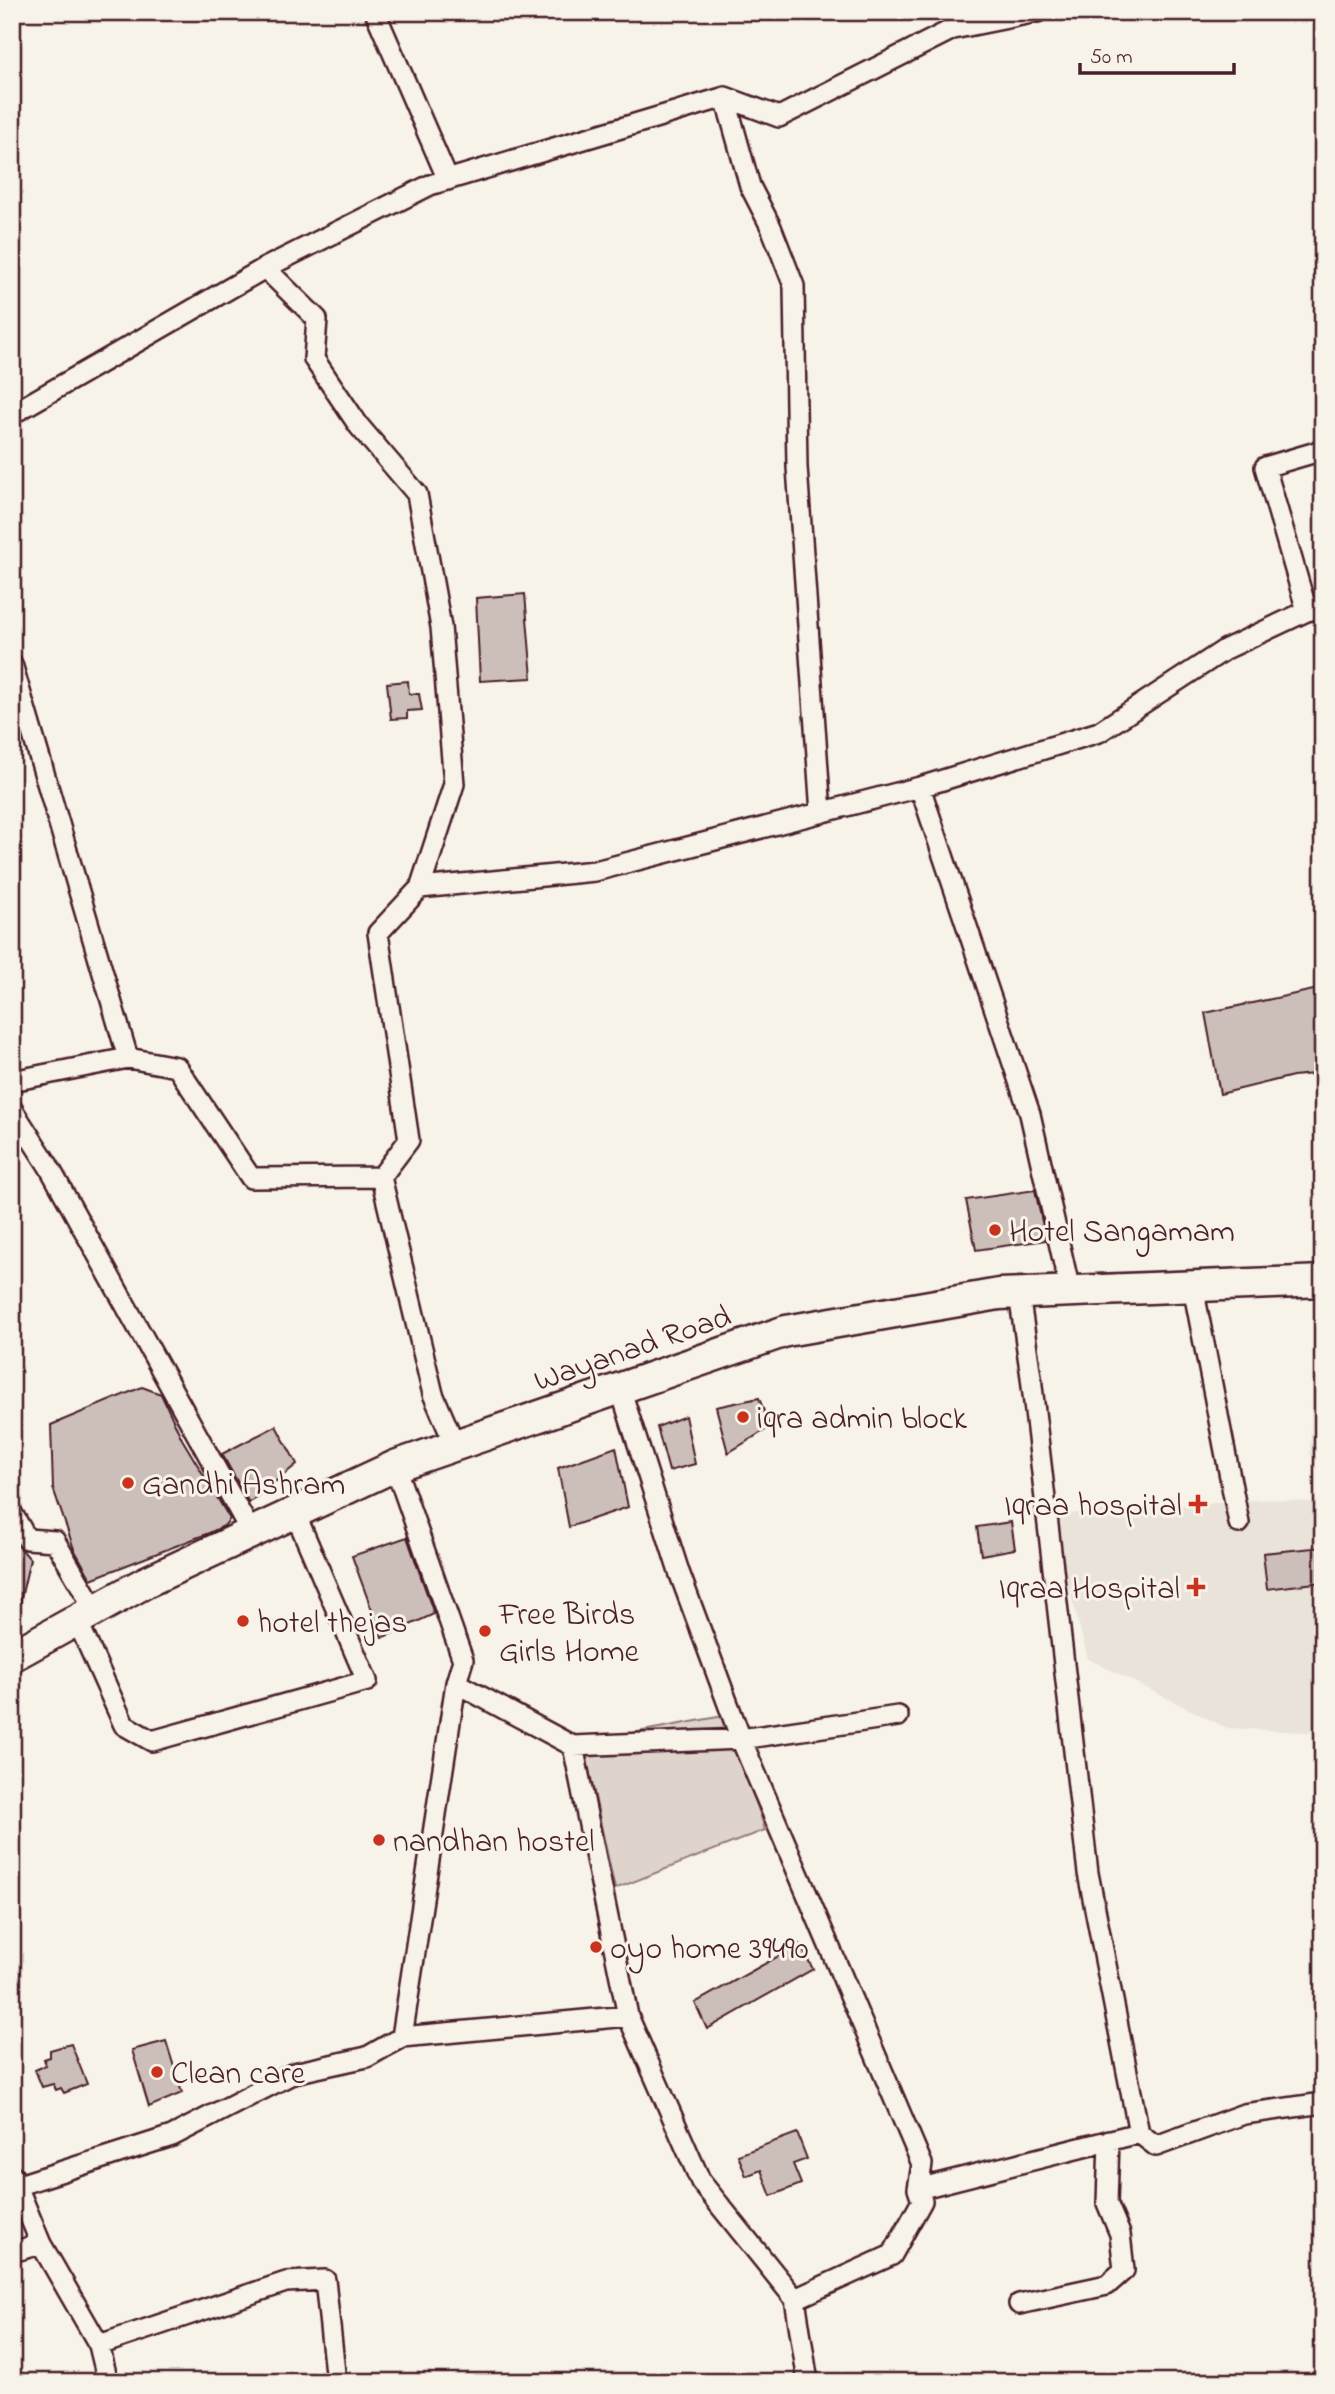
<svg xmlns="http://www.w3.org/2000/svg" width="1335" height="2394" font-family="'Indie Flower',sans-serif">
	<style>
		.built { fill: #eae3da }
		.green { fill: #ded4cc; stroke: #947a7c; stroke-width: 2 }
		.building { fill: #ccbfb9; stroke: #4a1f2b; stroke-width: 2 }
		.lines { fill: none; stroke-linecap: round; stroke-linejoin: round }
		.minor-casing { stroke: #4a1f2b; stroke-width: 24 }
		.primary-casing { stroke: #4a1f2b; stroke-width: 35 }
		.minor { stroke: #f7f3e8; stroke-width: 19 }
		.primary { stroke: #f7f3e8; stroke-width: 30 }
		.poi-dot { fill: #c8321e; stroke: #f7f3e8; stroke-width: 2.5 }
		.labels { text-anchor: middle; stroke-width: 6; stroke-linejoin: round; paint-order: stroke }
		.poi-label { font-size: 32px; fill: #4a1f2b; stroke: #f7f3e8; text-anchor: start }
		.street-label { font-size: 32px; fill: #4a1f2b; stroke: #f7f3e8 }
	</style>
	<rect width="100%" height="100%" fill="#f7f3e8"/>
	<filter id="ink" filterUnits="userSpaceOnUse"><feTurbulence type="fractalNoise" baseFrequency=".0143" numOctaves="2"/><feDisplacementMap in="SourceGraphic" scale="14" xChannelSelector="R" yChannelSelector="G"/><feConvolveMatrix kernelMatrix="1 2 1 2 8 2 1 2 1" color-interpolation-filters="sRGB"/></filter>
	<g filter="url(#ink)">
		<path class="built" d="M1315,1305H1323V1458L1310,1454Z
			M1271,1499L1323,1503V1733L1227,1728L1088,1659L1050,1515Z"/>
		<path class="green" d="M729,1715L765,1830L615,1889L583,1742Z"/>
		<path class="building" d="M525,594L532,678L480,681L476,598Z
			M408,681L409,694H419L422,710L407,711V718L391,719L387,683Z
			M1323,988V1073L1293,1076L1220,1094L1205,1013Z
			M1035,1190L1046,1240L976,1250L966,1200Z
			M142,1387L161,1394L182,1439L230,1519L224,1526L209,1533L91,1579L74,1549L53,1488L51,1425Z
			M759,1398L770,1427L728,1453L716,1407Z
			M685,1416L695,1464L669,1471L657,1427Z
			M276,1426L297,1464L249,1503L222,1454Z
			M616,1447L628,1507L569,1527L558,1468Z
			M1011,1522L1015,1549L981,1555L977,1527Z
			M407,1537L434,1614L382,1638L352,1556Z
			M12,1538L30,1559L19,1607H12Z
			M1323,1547V1582L1267,1589L1263,1553Z
			M800,1944L813,1969L707,2029L695,2003Z
			M166,2041L182,2093L149,2107L132,2050Z
			M71,2044L87,2084L64,2093L61,2088L56,2090L53,2084L42,2087L35,2070L46,2065L44,2059L50,2057V2050Z
			M797,2133L807,2159L793,2164L801,2184L771,2196L761,2170L746,2176L738,2155Z"/>
		<g class="lines">
			<g class="minor-casing">
				<path id="minor" d="M375,12L448,180
					M725,97L750,186L771,227L794,286L797,467L821,813
					M265,268L317,319L314,359L359,426L417,494L441,627L454,784L420,888L378,933L409,1140L381,1177
					M12,414L265,268L430,185L725,97L779,117L953,29L1037,12
					M1307,611L1265,467L1323,450
					M12,664L128,1058
					M920,787L1030,1114L1070,1291
					M420,888L595,871L920,787L1099,732L1226,649L1307,611L1323,607
					M12,1081L128,1058L177,1067L251,1178L381,1177L433,1394L455,1445
					M12,1109L48,1165L252,1534
					M1193,1287L1239,1523
					M1019,1294L1031,1377L1088,1873L1139,2133L1156,2146L1244,2114L1323,2103
					M620,1388L679,1572L741,1739L922,2164L918,2189L922,2201L892,2255L795,2299L808,2382
					M395,1466L463,1660L456,1683
					M12,1513L27,1539L55,1541L95,1610
					M77,1620L124,1725L152,1741L367,1681L295,1513
					M573,1746L628,2016L701,2182L795,2299
					M402,2037L456,1683L573,1746L741,1739L898,1716
					M13,2176L41,2244L99,2345L286,2282L325,2280L336,2382
					M16,2186L172,2136L294,2073L367,2057L402,2037L628,2016
					M918,2189L1139,2133
					M12,2252L41,2244
					M1019,2304L1107,2285L1124,2270L1120,2234L1107,2203L1109,2140
					M99,2345L108,2382"/>
			</g>
			<g class="primary-casing">
				<path id="primary" d="M12,1656L146,1582L395,1466L786,1331L999,1294L1323,1281"/>
			</g>
			<use href="#minor" class="minor"/>
			<use href="#primary" class="primary"/>
		</g>
	</g>
	<g class="poi-dot">
		<circle cx="995" cy="1230" r="7"/>
		<circle cx="743" cy="1417" r="7"/>
		<circle cx="128" cy="1483" r="7"/>
		<path d="M1194.5 1493.5h7v7h7v7h-7v7h-7v-7h-7v-7h7z"/>
		<path d="M1192.5 1576.5h7v7h7v7h-7v7h-7v-7h-7v-7h7z"/>
		<circle cx="243" cy="1621" r="7"/>
		<circle cx="485" cy="1631" r="7"/>
		<circle cx="379" cy="1840" r="7"/>
		<circle cx="596" cy="1947" r="7"/>
		<circle cx="157" cy="2072" r="7"/>
	</g>
	<g class="labels">
		<g class="poi-label">
			<text x="1009" y="1241">Hotel Sangamam</text>
			<text x="757" y="1428">iqra admin block</text>
			<text x="142" y="1494">Gandhi Ashram</text>
			<text x="1182" y="1515" text-anchor="end">Iqraa hospital</text>
			<text x="1180" y="1598" text-anchor="end">Iqraa Hospital</text>
			<text x="499" y="1624">Free Birds<tspan x="499" dy="37">Girls Home</tspan></text>
			<text x="257" y="1632">hotel thejas</text>
			<text x="393" y="1851">nandhan hostel</text>
			<text x="610" y="1958">oyo home 39490</text>
			<text x="171" y="2083">Clean care</text>
		</g>
		<g class="street-label">
			<text transform="translate(632 1347) rotate(-19)" y="11">Wayanad Road</text>
		</g>
	</g>
	<rect width="1335" height="2394" fill="none" stroke="#f7f3e8" stroke-width="42"/>
	<rect x="21" y="21" width="1293" height="2352" fill="none" stroke="#4a1f2b" stroke-width="2.5" filter="url(#ink)"/>
	<path d="M1080 63v10h154v-10" fill="none" stroke="#4a1f2b" stroke-width="3.5"/>
	<text x="1090" y="63" font-size="21" fill="#4a1f2b" stroke="#f7f3e8" stroke-width="5" paint-order="stroke">50 m</text>
</svg>
